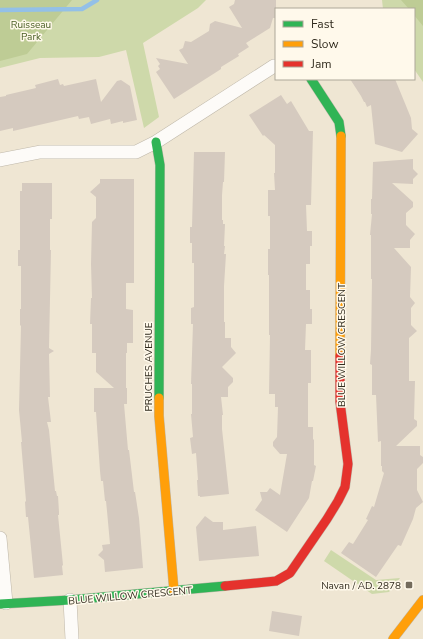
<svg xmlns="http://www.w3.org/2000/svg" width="423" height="639" font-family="'Nunito Sans',sans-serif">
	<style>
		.green { fill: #ced9aa }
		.forest { fill: #becc95 }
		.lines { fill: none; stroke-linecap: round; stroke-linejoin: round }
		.stream { stroke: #93c0e7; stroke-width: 4.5 }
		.building { fill: #d5cabf }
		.street-casing { stroke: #bfb8aa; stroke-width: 14 }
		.fast-casing { stroke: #bfb8aa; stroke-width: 10 }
		.slow-casing { stroke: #bfb8aa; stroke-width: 10 }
		.jam-casing { stroke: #bfb8aa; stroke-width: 10 }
		.street { stroke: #fdfbf8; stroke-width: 13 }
		.fast { stroke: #30b455; stroke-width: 9 }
		.slow { stroke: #ff9f0a; stroke-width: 9 }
		.jam { stroke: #e5322d; stroke-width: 9 }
		.poi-dot { fill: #746c5d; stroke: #fff9eb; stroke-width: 1.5 }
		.labels { text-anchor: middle; stroke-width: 3; stroke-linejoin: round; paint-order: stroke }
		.park-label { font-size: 10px; fill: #495e24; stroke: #fff9eb }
		.street-label { font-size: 10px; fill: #312b1e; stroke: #fff9eb }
		.poi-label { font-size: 10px; fill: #312b1e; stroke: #fff9eb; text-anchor: end }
	</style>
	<rect width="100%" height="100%" fill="#efe6d3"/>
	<path class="green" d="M0,0H206L198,8L143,43L159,117L144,128L126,50L99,57L40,58L0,68Z
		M382,0H423V82L414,69V9H383Z
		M331,550L376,580L400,578L389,592L372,594L324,561Z"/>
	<path class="forest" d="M0,0H72L27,54L0,61Z
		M401,0H423V26L414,15V9H409Z"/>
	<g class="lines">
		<path class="stream" d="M0,10L82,9L97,0"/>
	</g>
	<path class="building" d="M235,0H276V18H273L270,28L246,43L249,47L238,54L239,56L221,67V69L218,71L174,99L156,72L160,69L158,66L160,64L156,58L188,64L179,50L183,48L185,41L191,42L209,31L210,24L215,21L242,28L229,7L234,4Z
		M58,79L60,85L63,84L64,86L96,79L101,102L117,81L121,80L130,86L137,120L123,123V121L111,124L110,119L91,124L89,117L79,119L78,116L13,131V128L0,131V97L6,96V95L36,88L35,85Z
		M350,79H395L411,118L412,129L418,134L402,152L375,144L371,105L367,107L365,102H364L361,96Z
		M281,95L287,104L291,101L309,131H313L311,205H306L307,231H312V246H310V264H306V290H310V309H312V324H306L305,350H311V383H308V427H313V439L314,440V465L316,466L313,481H312L309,498L287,532L255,510L262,500L260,492H267L270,488L280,495L287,454H280L273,446V442L277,437L278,407H275V394H269L270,335H269V275H268V249H270V216H268V190H275L274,173H275V145L264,135L263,136L249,115Z
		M194,152H225L224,182H223L222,195V220H223V224H225L224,246H225L224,254H226L224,286V322H225V338H231V347L236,353L222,367L233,378V382L228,387V397H221L223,415H222V429L229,494L200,497V496H198L197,480H198L196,453L192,454L190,438L193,437L191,414H192V384H191L193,324H191V308L194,307V263H192V243H190V227H192Z
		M413,159V169L418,174L413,179V184L392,183L413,202V207L406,213V225L415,234L410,240V248H394L411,267L410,297L415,303L411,308V325L417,331L409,338V381H415L414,419L417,421V426L396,446H420V455L423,457V463L417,469V490L423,502L416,508L413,519L401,546L398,545L376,577L341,553L349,542L353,544L368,520L366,519L372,506L374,507L384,473L382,471V466H381V441L378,442L376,395H372V365L370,364L371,350L372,279H371V235H370L372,214H371V199H372L373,162Z
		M100,179H134V283H126V309L133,310V343H127V353H126V388H127V404H124L128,450H129L134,492H135L139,518L143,568L105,572L104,560L98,555L103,550L102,545L110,544L107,511L106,501H105L103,481H101L100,471L96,412H94V388H114L96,372V353H92V324H90L91,298H92L91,264L92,222L96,218V197L90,192L100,183Z
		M22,183H52V219H50V250H51L49,348L54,351L49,354L50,397H48L51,422H47L49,430L55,491H56L57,496H58L59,512V515H58L63,565L62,566L63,575L34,578L28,517H26L25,502L26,501L21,442H22L19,410L21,326L20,325V309H21V266H18V250H20V191H22Z
		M205,516L213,522H223V530L256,526L259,556L199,561L196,527Z
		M272,611L302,616L299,636L269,631Z"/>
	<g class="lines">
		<g class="street-casing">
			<path id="street" d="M0,160L40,152H136L156,142L274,66H276
				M0,538L6,603
				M70,600L72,639"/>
		</g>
		<g class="fast-casing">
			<path id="fast" d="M311,79L339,122L341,136
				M156,142L160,165L159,398
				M0,604L70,600L225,586"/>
		</g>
		<g class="slow-casing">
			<path id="slow" d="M340,356L341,136
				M159,398V416L174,591
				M393,639L423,600"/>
		</g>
		<g class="jam-casing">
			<path id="jam" d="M225,586L276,581L290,573L327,519L338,501L345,487L348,464L340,402V356"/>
		</g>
		<use href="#street" class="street"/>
		<use href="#fast" class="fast"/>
		<use href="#slow" class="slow"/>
		<use href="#jam" class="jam"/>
	</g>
	<rect class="poi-dot" x="405" y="581" width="8" height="8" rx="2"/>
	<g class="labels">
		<g class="park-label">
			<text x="31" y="28">Ruisseau<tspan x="31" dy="12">Park</tspan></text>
		</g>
		<g class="street-label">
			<text transform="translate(341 345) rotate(-90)" y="4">BLUE WILLOW CRESCENT</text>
			<text transform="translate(148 367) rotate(-90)" y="4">PRUCHES AVENUE</text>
			<text transform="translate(130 595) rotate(-5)" y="4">BLUE WILLOW CRESCENT</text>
		</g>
		<g class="poi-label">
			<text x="401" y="589">Navan / AD. 2878</text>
		</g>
	</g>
	<rect x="275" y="8" width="140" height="72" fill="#fff9eb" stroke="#ada799"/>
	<rect x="283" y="21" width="20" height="6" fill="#30b455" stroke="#ada799"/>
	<text x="311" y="28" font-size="12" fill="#312b1e">Fast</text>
	<rect x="283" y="41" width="20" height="6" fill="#ff9f0a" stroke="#ada799"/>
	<text x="311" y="48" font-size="12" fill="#312b1e">Slow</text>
	<rect x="283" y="61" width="20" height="6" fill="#e5322d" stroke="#ada799"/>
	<text x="311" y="68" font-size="12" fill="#312b1e">Jam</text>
</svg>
